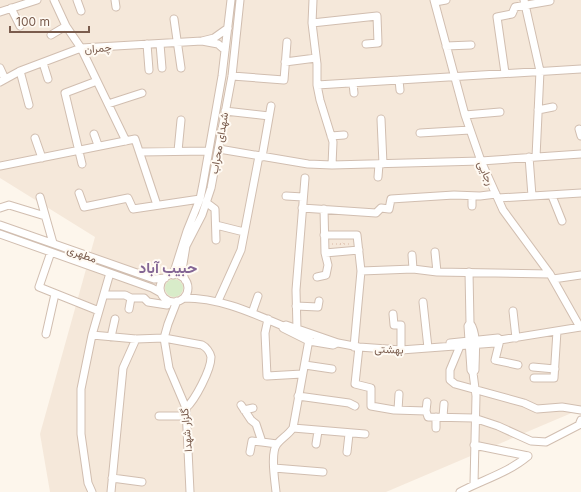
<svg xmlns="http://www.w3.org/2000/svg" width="581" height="492" font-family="Inter,Vazirmatn,sans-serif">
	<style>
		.residential { fill: #f5e8da }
		.green { fill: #d8ecc9 }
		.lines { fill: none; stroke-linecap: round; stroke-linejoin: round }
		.minor-casing { stroke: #d1beb0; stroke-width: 9 }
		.path { stroke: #d9b8a5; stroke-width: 1; stroke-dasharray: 1 3; stroke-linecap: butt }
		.minor { stroke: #fff; stroke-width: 7 }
		.labels { text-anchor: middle; stroke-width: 4; stroke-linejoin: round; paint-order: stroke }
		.street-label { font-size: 11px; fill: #7a5c4d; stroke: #fffaf3 }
		.district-label { font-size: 15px; font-weight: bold; fill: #846695; stroke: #fffaf3 }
	</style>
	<rect width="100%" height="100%" fill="#fdf6ec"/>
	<path class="residential" d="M0,0H581V409L386,492H50L40,434L95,237L0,178Z"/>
	<path class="green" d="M165 288a9 9 0 1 1 18 0a9 9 0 1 1-18 0Z"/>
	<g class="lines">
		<g class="minor-casing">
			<path id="minor" d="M54,0L66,26L81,48L126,141
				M77,0L81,11
				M115,0L116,7
				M313,0L312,23L317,64V85L320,100L333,142L332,165
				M434,0L465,115L481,161L503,210L550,274L580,327
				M524,0L540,71L536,157
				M435,2L446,0
				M11,8L20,26
				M0,12L37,0
				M174,19L181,68
				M312,23L377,16L378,43L366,44
				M51,35L66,26
				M147,44L149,70
				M160,44L162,68
				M446,46L471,45
				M225,50L218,44L202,41L214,38L228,28
				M285,62L316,58
				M43,63L48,79
				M0,68L5,79
				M20,71L29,105
				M505,73L497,17L512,14L515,7L550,1
				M232,76L284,80L287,42
				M399,80L400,90
				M0,82L20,71L81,48L202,41
				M353,83L354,93
				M317,85L581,69
				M108,104L142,93
				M538,110L553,107
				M225,111L269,116
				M465,115L500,112
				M381,119L383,164
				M579,129L581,136
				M420,133L470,130
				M94,134L98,145
				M331,136L344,135
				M35,138L42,158
				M219,149L308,164L332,165L481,161L581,154
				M178,151L181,120
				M140,152L208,151
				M262,157L271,106
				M529,157L532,196
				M82,164L65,93L97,81
				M0,166L135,139L157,205
				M378,177L379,164
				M79,193L84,207L128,198L133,209L200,199
				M286,196L303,197
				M472,196V206
				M552,196L562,221
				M40,197L53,243
				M498,198L581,193
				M207,203L215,209L216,240
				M0,208L9,205L45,216
				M302,208L376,213L381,208L389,209L391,199L454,195L480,196L496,194
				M0,225L154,279L165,278
				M216,225L244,232
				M0,234L152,288L161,293
				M324,235H357L361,271L354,347
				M51,252L39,287L99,311
				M435,252L437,272
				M325,253L359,250
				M412,255L413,269
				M361,271L413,269L437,272L550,274
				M469,272L470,323L468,326L471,370L473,373L475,370C475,356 478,334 470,323
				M160 288a14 14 0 1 1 28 0a14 14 0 1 1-28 0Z
				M173,275L187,231L200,199L203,184L222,76L231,0
				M317,277L326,275L328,265L325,253L324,209
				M553,279L581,275
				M185,280L182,270L186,246L202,215L211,188L232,76L240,0
				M104,295H125L131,298H144L148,302L167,305
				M184,298C220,298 250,312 283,326L286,325L338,343L359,347L401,350L495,343L500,340L581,327
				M177,301L168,324L164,338L169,368L186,408L190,492
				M218,301L241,250L259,156
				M423,302L428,348
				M296,306L318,307L319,301
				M129,309L131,298
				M513,311L516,338
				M252,313L258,296
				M393,314L394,325H401V350
				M268,319L265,333L267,376L302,374
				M283,328L309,341L333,345L337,343
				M297,329L296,290L305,178
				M46,334L55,294
				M92,335L136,339L164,338L202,345C206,347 210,352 211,357C211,370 195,400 186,408
				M111,337L115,319
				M500,340L495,360L518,365
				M450,343L498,338L500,340
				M460,346L450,370V380L455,384L524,403L537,409L562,407L581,410
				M359,347L355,384L371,388V406L394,410L426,411L428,417L474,418L498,426L531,441L546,442L579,425L581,420
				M305,365L332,369
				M533,367L555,369
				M473,373L476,396L474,484
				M534,378H554L557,331
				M298,396L349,403L355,406
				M241,405L251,420L256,424L262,442L277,444
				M244,410L253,408
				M398,410L399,394
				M426,411L427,402
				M159,416H186
				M443,417L444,404
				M293,428L365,434
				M436,428V417
				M316,444L318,431
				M474,445L528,456
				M250,452L252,441L262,442
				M347,452L349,434
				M274,468L323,472
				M112,478L142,482
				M92,492L88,483L81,434V389L92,335L110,273
				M111,492L123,368L136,339
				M276,492C275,481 270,453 277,444C282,438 288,435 293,428L310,334
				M460,492C482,480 508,473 528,456"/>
		</g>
		<path class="path" d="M332,244H340L341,246
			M340,244L342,242L344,244
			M344,244H351"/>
		<use href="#minor" class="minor"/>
	</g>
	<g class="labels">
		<g class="street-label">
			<text transform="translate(98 48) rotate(-4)" y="4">چمران</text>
			<text transform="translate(219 143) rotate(-80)" y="4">شهدای محراب</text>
			<text transform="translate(486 173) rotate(66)" y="4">رجایی</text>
			<text transform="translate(82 254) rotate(20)" y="4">مطهری</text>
			<text transform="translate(389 349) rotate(2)" y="4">بهشتی</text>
			<text transform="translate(186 430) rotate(-95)" y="4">گلزار شهدا</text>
		</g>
		<g class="district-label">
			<text x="168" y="273">حبیب آباد</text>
		</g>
	</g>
	<path d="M10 26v6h79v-6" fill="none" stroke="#7a5c4d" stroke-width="2"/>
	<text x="16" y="26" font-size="12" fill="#7a5c4d" stroke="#fffaf3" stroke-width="3" paint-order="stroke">100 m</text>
</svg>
